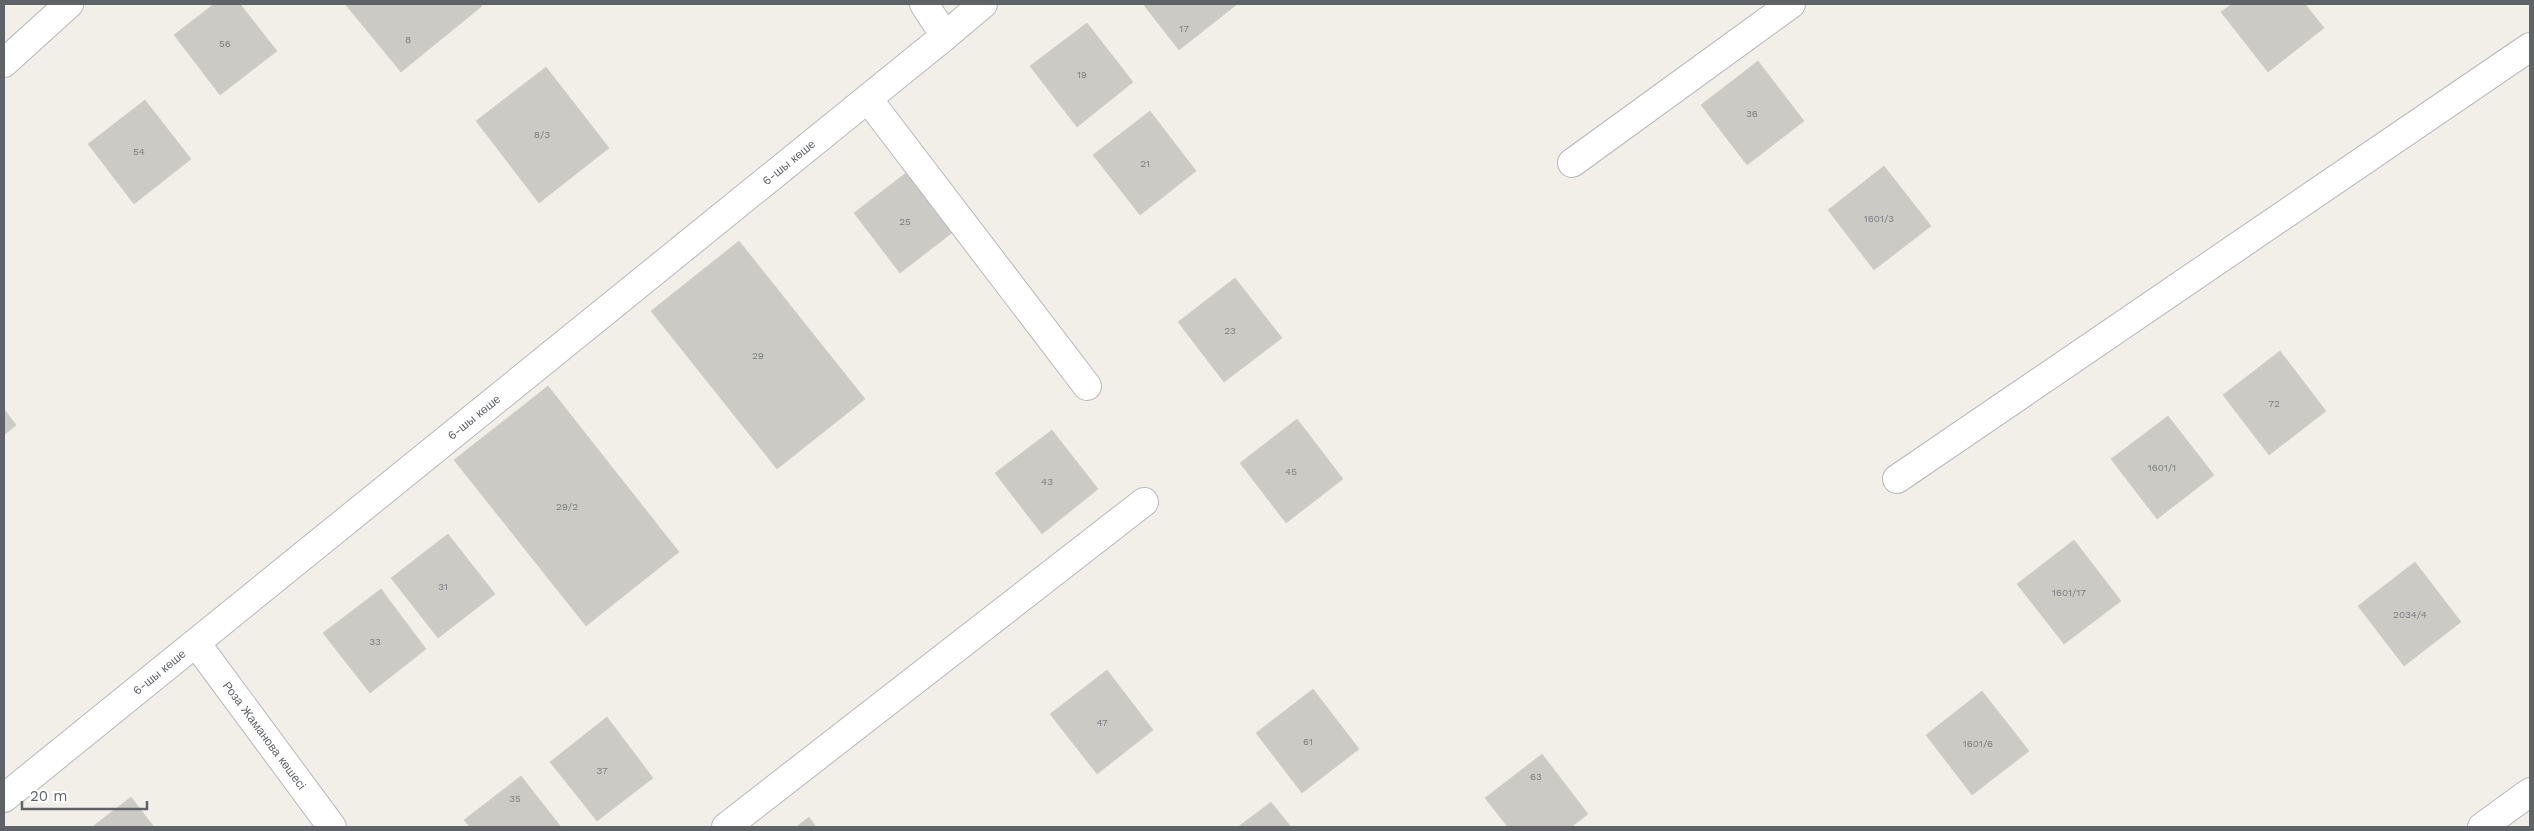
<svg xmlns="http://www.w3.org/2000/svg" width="2534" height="831" font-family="'Work Sans',sans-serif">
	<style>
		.building { fill: #cccac5; stroke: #d6d1c6 }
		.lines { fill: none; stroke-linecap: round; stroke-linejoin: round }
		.minor-casing { stroke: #b5b8bc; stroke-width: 30 }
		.minor { stroke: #fff; stroke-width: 28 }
		.labels { text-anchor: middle; stroke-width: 4; stroke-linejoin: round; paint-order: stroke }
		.number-label { font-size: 10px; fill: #7a7d7f }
		.street-label { font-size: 12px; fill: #5f6368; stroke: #fff }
	</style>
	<rect width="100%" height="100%" fill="#f1efe8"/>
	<path class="building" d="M214,4H240L277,51L220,95L174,35Z
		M345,4H480L482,6L401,72Z
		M1143,4H1234L1236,5L1179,50Z
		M2232,4H2305L2324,28L2268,72L2221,12Z
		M1087,23L1133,82L1077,127L1030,66Z
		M1758,61L1804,121L1747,165L1701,105Z
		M546,67L609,148L539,203L476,121Z
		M145,100L191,159L134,204L88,144Z
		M1150,111L1196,171L1140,215L1093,155Z
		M1884,166L1931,226L1874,270L1828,210Z
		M911,169L957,229L900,273L854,213Z
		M739,241L865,399L777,469L651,311Z
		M1235,278L1282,338L1224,382L1178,322Z
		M2280,351L2326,411L2269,455L2223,395Z
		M548,386L679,552L586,626L454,460Z
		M4,409L16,425L4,435Z
		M2168,416L2214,475L2157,519L2111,459Z
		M1297,419L1343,479L1286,523L1240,463Z
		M1052,430L1098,489L1042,534L995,473Z
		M448,534L495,594L438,638L391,578Z
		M2074,540L2121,601L2064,644L2017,584Z
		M2415,562L2461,622L2404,666L2358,606Z
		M381,589L426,649L370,693L323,633Z
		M1107,670L1153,730L1097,774L1050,714Z
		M1313,689L1359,749L1302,793L1256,733Z
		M1982,691L2029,751L1972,795L1926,735Z
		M607,717L653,778L597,821L550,762Z
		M1542,754L1588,814L1571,827H1508L1485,798Z
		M521,776L561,827H470L464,820Z
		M131,797L154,827H92Z
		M1271,802L1291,827H1238Z
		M809,817L816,827H796Z"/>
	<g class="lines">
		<g class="minor-casing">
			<g id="minor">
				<path d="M924,4L945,36L983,4"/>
				<path d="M4,63L69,4"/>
				<path d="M868,99L1087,386"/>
				<path d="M1572,163L1791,4"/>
				<path d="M1897,479L2530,47"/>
				<path id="s1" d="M196,643L332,827"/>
				<path id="s2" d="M4,798L945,36"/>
				<path d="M726,827L1144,502"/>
				<path d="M2482,827L2530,792"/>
			</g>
		</g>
		<use href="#minor" class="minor"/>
	</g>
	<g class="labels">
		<g class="number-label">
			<text x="1184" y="32">17</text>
			<text x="408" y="43">8</text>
			<text x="225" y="47">56</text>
			<text x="1082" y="78">19</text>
			<text x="1752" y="117">36</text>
			<text x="542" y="138">8/3</text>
			<text x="139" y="155">54</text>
			<text x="1145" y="167">21</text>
			<text x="1879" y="222">1601/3</text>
			<text x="905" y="225">25</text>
			<text x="1230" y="334">23</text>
			<text x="758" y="359">29</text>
			<text x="2274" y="407">72</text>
			<text x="2162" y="471">1601/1</text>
			<text x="1291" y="475">45</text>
			<text x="1047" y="485">43</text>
			<text x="567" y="510">29/2</text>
			<text x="443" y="590">31</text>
			<text x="2069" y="596">1601/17</text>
			<text x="2410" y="618">2034/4</text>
			<text x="375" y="645">33</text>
			<text x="1102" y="726">47</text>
			<text x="1308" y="745">61</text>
			<text x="1978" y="747">1601/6</text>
			<text x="602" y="774">37</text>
			<text x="1536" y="780">63</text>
			<text x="515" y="802">35</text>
		</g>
		<g class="street-label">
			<text dy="4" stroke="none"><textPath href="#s2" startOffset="1010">6-шы көше</textPath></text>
			<text dy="4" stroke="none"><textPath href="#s2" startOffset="605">6-шы көше</textPath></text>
			<text dy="4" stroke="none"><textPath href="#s2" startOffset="200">6-шы көше</textPath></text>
			<text dy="4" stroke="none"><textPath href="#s1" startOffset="115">Роза Жаманова көшесі</textPath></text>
		</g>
	</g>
	<rect width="2534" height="831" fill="none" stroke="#5f6368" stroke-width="10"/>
	<path d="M22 801v8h125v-8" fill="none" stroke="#5f6368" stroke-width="2.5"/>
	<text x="30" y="801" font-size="15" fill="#5f6368" stroke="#ffffff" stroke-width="4" paint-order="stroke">20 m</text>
</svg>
